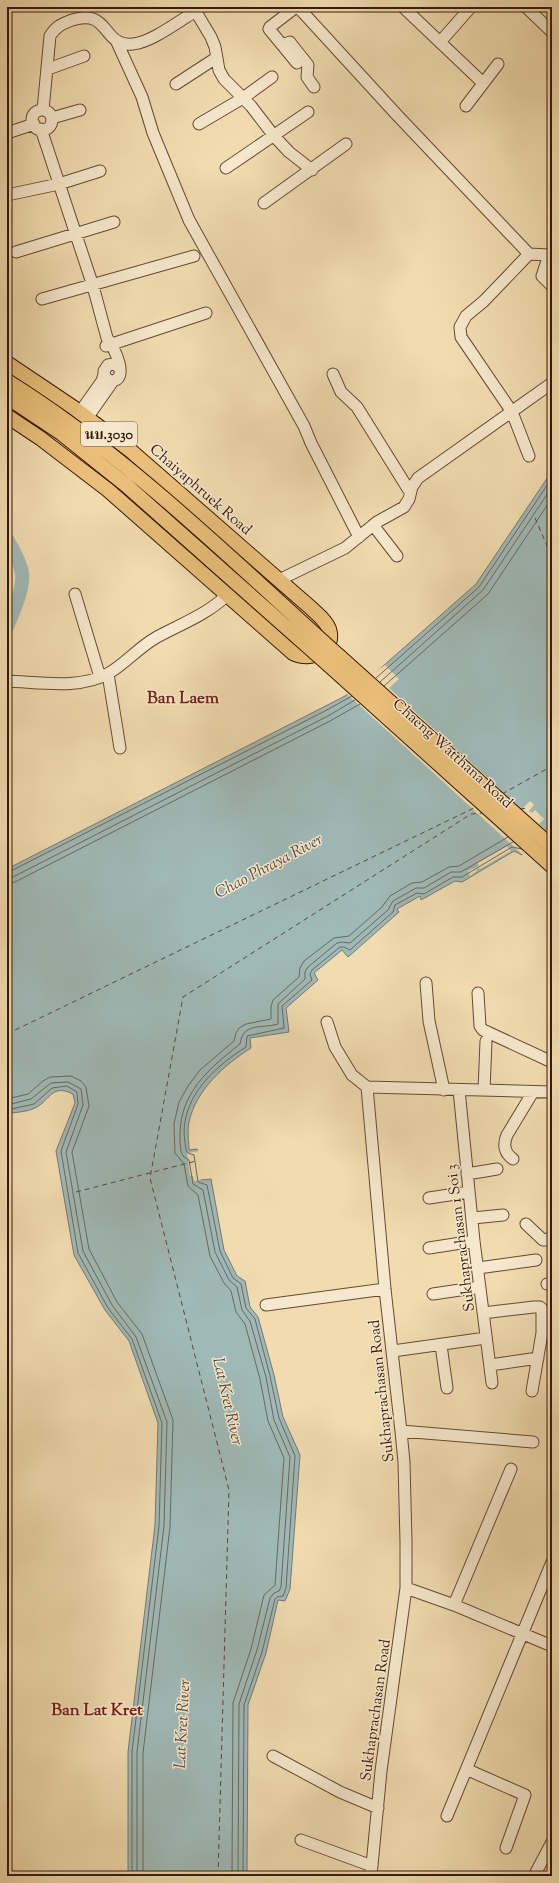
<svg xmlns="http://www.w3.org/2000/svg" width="559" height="1883" font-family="'Sorts Mill Goudy','Noto Serif Thai',serif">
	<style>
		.water { fill: #9fb9b6; stroke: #757972 }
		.pier { fill: #f1dcb0 }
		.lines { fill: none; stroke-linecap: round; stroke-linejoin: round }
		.shore { stroke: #6b6860; stroke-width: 1 }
		.river { stroke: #9fb9b6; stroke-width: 14 }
		.ferry { stroke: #56483e; stroke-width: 1; stroke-dasharray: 5 4; stroke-linecap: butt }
		.minor-casing { stroke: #664934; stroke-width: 13 }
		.major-casing { stroke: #37180b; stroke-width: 16 }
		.minor { stroke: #f6e8cc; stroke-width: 11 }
		.major { stroke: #e8be78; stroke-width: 14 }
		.major-bridge-casing { stroke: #37180b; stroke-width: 16; stroke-linecap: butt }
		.major-bridge { stroke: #e8be78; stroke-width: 14 }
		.labels { text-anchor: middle; stroke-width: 3; stroke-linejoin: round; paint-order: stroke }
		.shield { fill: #f6e8cc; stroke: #705645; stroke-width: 1 }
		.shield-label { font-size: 14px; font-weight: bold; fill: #37180b }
		.street-label { font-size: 15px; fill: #37180b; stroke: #f6e8cc }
		.water-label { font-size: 16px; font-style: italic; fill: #56483e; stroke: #f6e8cc }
		.quarter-label { font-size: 17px; font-weight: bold; fill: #7a1f14; stroke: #f6e8cc }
	</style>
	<rect width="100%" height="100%" fill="#f1dcb0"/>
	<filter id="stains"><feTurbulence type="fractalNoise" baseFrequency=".005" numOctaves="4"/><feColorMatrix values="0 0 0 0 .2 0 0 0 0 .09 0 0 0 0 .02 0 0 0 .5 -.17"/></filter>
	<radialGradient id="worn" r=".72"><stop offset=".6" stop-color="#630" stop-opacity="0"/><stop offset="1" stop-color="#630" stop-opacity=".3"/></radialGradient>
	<path class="water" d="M552,471V823L522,855L514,851L462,882L455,881L421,900L420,896L397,909L399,912L348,957L342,950L314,973L318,980L286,1008L289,1032L250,1038L251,1048C224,1065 196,1090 189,1122C187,1131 189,1141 189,1150L197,1149L201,1180L211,1179L224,1250L237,1276L245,1281L250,1307L258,1317L274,1375L283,1417L300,1455L290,1589L285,1601L278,1600L266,1653L248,1705L247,1876H128V1752L155,1525L158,1423L129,1341L105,1310L74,1255L56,1151L75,1103L73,1094C51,1083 50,1101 35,1108C27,1112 16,1112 7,1114V869L345,696L373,675L476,584Z"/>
	<path class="pier" d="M385,665L399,679L389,688L522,809L530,801L534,805L529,811L532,813L535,810L544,819L539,824L547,832L524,856L346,693Z
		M507,846L511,851L480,869L479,868L476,870L477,871L470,876L468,871L479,866L477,863Z
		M199,1151L203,1179L194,1181L193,1176H190L187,1153Z"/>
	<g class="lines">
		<path class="shore" d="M376,678L479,587L552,478
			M380,682L483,590L552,487
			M384,686L488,594L552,498
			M7,873L325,711L352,696
			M7,878L13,877L328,716L355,700
			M7,884L15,882L330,721L360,704
			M7,1099L28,1094L43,1081L50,1077L71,1076L81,1081L86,1087L89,1106L72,1152L89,1249L117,1302L142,1334L173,1420L170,1527L143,1753V1876
			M7,1105L31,1099L51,1083L68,1082L81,1089L83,1105L66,1152L83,1251L112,1305L136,1337L167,1422L164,1526L137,1752V1876
			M7,1110L34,1104L52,1088L67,1086L77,1092L78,1104L61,1151L78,1253L108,1308L132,1339L162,1423L159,1526L132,1752V1876
			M232,1876L233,1703L251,1649L264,1595L275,1585L284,1458L268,1421L260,1379L245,1324L236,1312L231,1291L224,1283L210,1256L198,1195L188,1186L184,1164L175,1153L174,1124L179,1102L188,1086L200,1070L234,1041L236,1033L239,1028L246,1024L271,1019V1007L273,1000L299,977L300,968L304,961L334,938L349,936L382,907L390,896L412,883L422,882L449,867L459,866L508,837
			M238,1876L239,1704L257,1650L270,1598L274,1593L279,1591L281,1587L290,1457L274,1420L266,1377L250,1321L242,1310L237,1287L229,1280L215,1252L203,1190L193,1184L189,1160L183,1156L181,1152C174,1099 202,1074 240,1044C243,1022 261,1029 278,1024V1004L305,979V972L308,967L337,943L342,942L350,943L388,910L393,901L416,888H424L451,872H461L513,842
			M243,1876L244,1705L262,1652L275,1599L277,1597L283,1596L286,1588L295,1456L279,1418L270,1376L255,1319L246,1308L241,1284L233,1278L220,1251L207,1185L198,1182L194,1155L188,1153L186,1150C185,1142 183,1131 185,1122C190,1089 219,1064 246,1047L247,1036L284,1028L282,1006L312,980L310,974L312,970L340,947H344L350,950L393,912L395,905L417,893L424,894L453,877H462L512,847L522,849"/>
		<path class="river" d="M7,539C13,549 20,561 22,573C24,589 13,612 7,627"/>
		<path class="ferry" d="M535,518L552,557
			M502,794L552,766
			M520,809L528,808
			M7,1034L476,807
			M76,1192L196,1161
			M218,1876L229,1490L150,1178L183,997L471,814L483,813"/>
		<g class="minor-casing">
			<path id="minor" d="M193,7L211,37L215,47L219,70L224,79L251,106L274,136L289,152L312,170
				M296,7L270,27L269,29L297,63
				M298,7L397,115L529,254L484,301L466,316L460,327L461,337L512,412L529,456
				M403,7L483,83
				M526,7L552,32
				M116,40L142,97L153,133L189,220L304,426L311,443L359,537
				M440,42L471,7
				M282,45L290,42L292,45L308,65L307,77L314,87
				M48,69L84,56
				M176,84L216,58
				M466,106L498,64
				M43,110L50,36C56,26 62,24 72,20C111,8 101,47 133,44C152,42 179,21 196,11
				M32 120a10 10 0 1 1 20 0a10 10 0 1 1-20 0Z
				M52,118L80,110
				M199,124L243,98L272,77
				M41,129L93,286L107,338C114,346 131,382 110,381L105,377L104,371L108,365L114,364L120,368
				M7,133L34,124
				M226,168L308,112
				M7,195L59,184L100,171
				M264,203L346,144
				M16,252L114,222
				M529,254L549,255L552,253
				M549,255L542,276L552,286
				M42,299L194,256
				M106,346L206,313
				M333,374L341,392L357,407L410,492
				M80,412L102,381L104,374
				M87,418L113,381
				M373,525L397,556
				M279,580L345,548L377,522L404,507L409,499L412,487L418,478L552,383
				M75,594L100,677
				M108,674L120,748
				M7,681C39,682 80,690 109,673C126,663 139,647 157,637C181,624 208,614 227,595
				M426,983L429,1021L444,1090
				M478,993L480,1026L483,1030L552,1062
				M327,1022L335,1047L352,1075L367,1087
				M367,1087L385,1289L401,1431L404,1462L406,1542V1588L381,1771L371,1876
				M367,1087L552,1092
				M459,1090L474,1241L492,1383
				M484,1090L486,1041
				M513,1159C504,1153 503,1144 507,1135L533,1092
				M467,1174L497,1169
				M429,1198L469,1192
				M473,1218L503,1215
				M526,1224L543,1240H546L552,1237
				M429,1248L474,1241
				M478,1268L536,1260
				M547,1284H552
				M433,1294L480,1287
				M266,1305L385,1289
				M483,1313L534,1307H540L542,1309V1333L532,1391
				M441,1345L447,1388
				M393,1351L486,1338
				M490,1365L538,1358
				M401,1431L533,1442
				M406,1588L454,1605L552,1646
				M454,1605L511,1469
				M273,1756L340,1792L378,1808
				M468,1770L525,1795L506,1848
				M447,1816L552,1562
				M301,1840L372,1866
				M534,1876L552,1842"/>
		</g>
		<g class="major-casing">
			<path id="major" d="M7,363L74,408L131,451L311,608C317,614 326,620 329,629C336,651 311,662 293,653L108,490L40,438L7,416
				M340,657L552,847
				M330,666L552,866"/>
		</g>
		<use href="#minor" class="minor"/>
		<use href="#major" class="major"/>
		<g class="major-bridge-casing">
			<path id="major-bridge" d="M7,381C129,457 233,561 340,657
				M7,397L61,433L126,485L330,666"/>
		</g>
		<use href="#major-bridge" class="major-bridge"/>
	</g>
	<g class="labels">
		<rect class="shield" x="81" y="422" width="56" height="24" rx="3"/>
		<g class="shield-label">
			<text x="109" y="439">นบ.3030</text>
		</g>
		<g class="street-label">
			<text transform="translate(201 489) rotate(41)" y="5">Chaiyaphruek Road</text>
			<text transform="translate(453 753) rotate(42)" y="5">Chaeng Watthana Road</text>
			<text transform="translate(460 1238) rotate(-97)" y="5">Sukhaprachasan 1 Soi 3</text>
			<text transform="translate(381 1391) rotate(-96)" y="5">Sukhaprachasan Road</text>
			<text transform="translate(375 1710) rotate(-82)" y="5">Sukhaprachasan Road</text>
		</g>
		<g class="water-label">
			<text transform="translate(268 865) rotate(-28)" y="6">Chao Phraya River</text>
			<text transform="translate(229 1401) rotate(77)" y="6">Lat Kret River</text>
			<text transform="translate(181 1724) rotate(-87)" y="6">Lat Kret River</text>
		</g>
		<g class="quarter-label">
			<text x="183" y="703">Ban Laem</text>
			<text x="97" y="1715">Ban Lat Kret</text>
		</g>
	</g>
	<rect width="559" height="1883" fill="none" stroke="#f1dcb0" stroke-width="24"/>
	<rect x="8" y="8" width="543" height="1867" fill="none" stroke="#37180b" stroke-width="2"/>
	<rect x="12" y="12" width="535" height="1859" fill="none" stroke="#37180b"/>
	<rect width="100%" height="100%" filter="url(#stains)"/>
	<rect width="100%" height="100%" fill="url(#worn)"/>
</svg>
